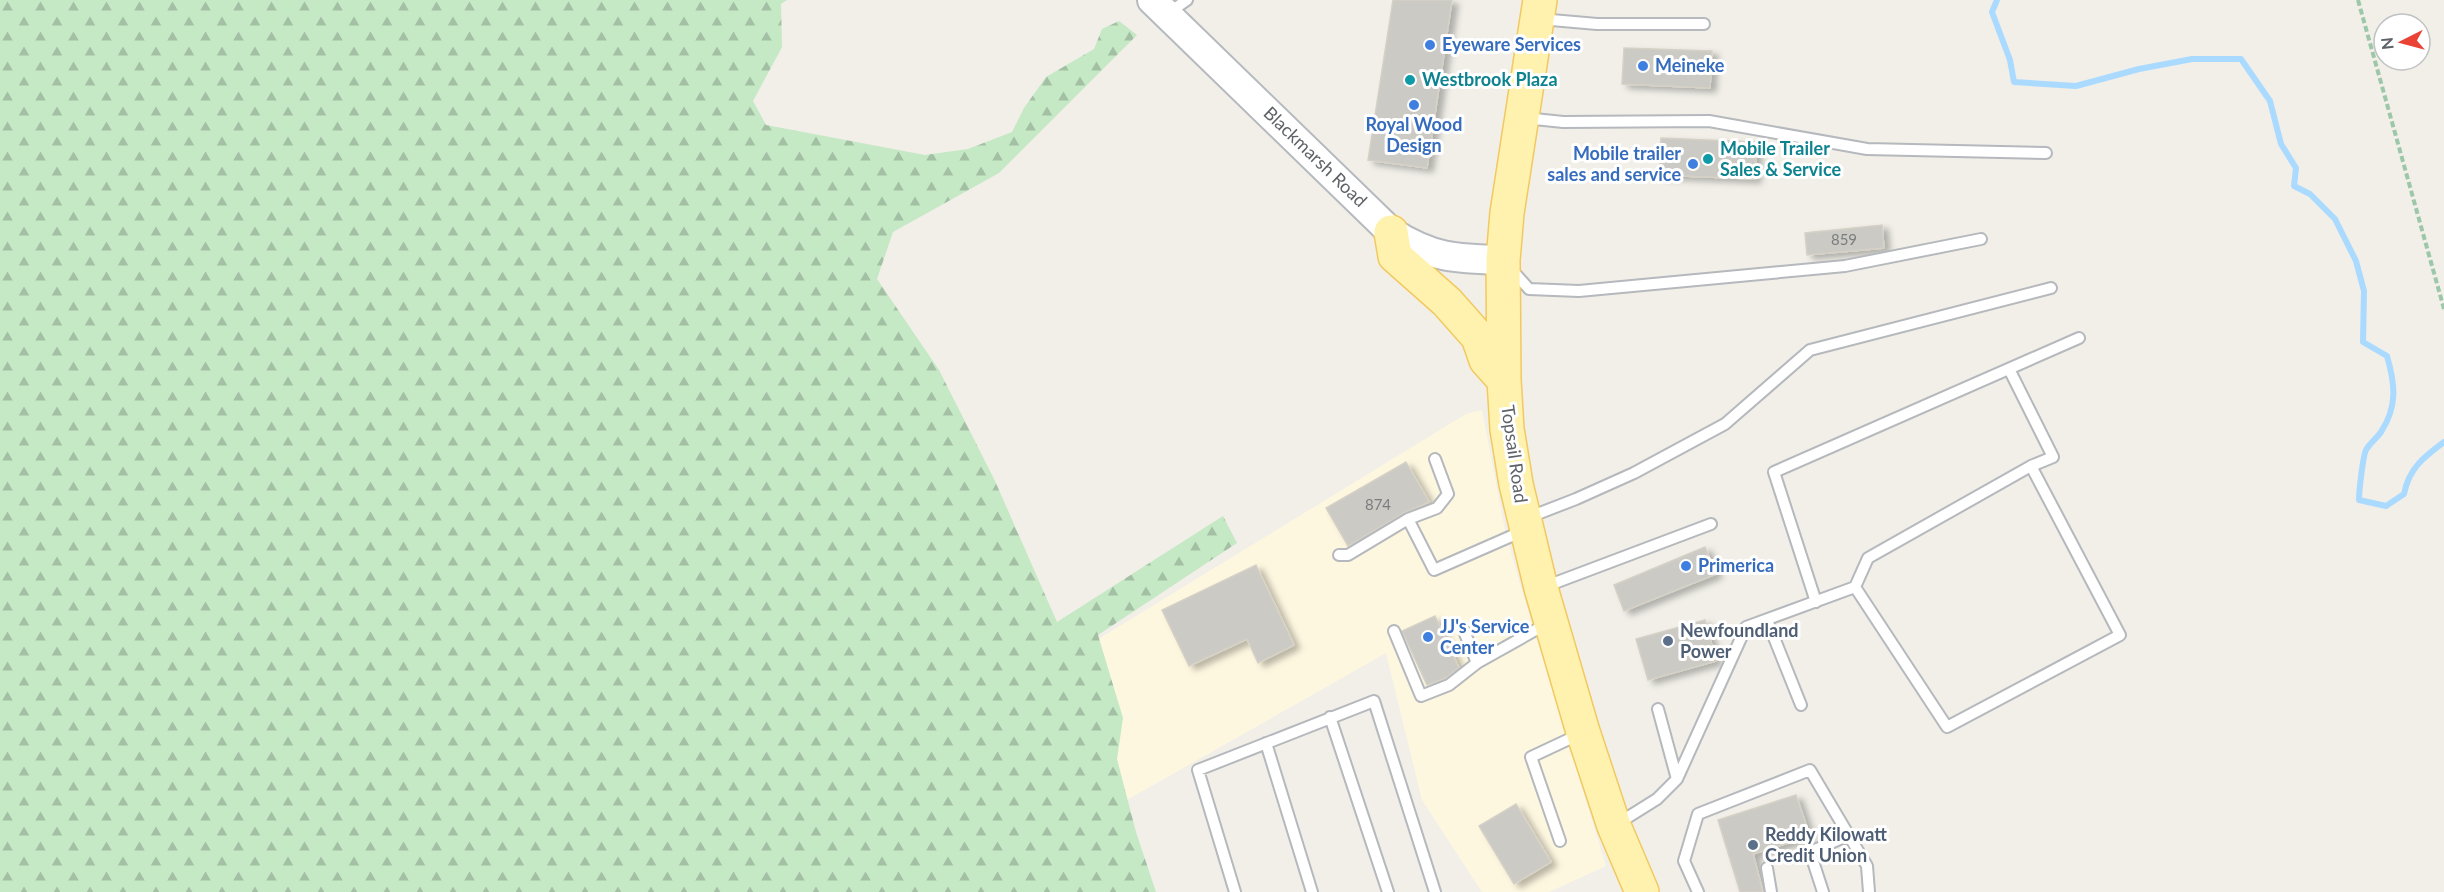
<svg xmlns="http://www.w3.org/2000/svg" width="2444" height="892" font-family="Lato,sans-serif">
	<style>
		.commercial { fill: #fef7e0 }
		.forest { fill: url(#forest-firs) }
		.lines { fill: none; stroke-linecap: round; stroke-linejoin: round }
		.stream { stroke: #aadaff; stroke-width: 6 }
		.building { fill: #cccac5; stroke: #d6d1c6; stroke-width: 1.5; filter: url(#shadow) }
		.service-casing { stroke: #b5b8bc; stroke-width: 14 }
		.secondary-casing { stroke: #b6babf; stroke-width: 32 }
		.primary-casing { stroke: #f2c960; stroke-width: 36 }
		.path { stroke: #9cc7a9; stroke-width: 4; stroke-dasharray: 6 3; stroke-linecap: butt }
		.service { stroke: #fff; stroke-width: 10 }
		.secondary { stroke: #fff; stroke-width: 28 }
		.primary { stroke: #fff2af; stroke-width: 33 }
		.shop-dot { fill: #3f7fe0; stroke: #fff; stroke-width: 2 }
		.culture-dot { fill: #0f9aa8; stroke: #fff; stroke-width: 2 }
		.service-dot { fill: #5c6f8a; stroke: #fff; stroke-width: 2 }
		.labels { text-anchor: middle; stroke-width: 6; stroke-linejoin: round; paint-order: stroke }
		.number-label { font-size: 15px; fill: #7a7d7f }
		.shop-label { font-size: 18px; font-weight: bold; fill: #366cbe; stroke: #fff; text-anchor: start }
		.culture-label { font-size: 18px; font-weight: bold; fill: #0d838f; stroke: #fff; text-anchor: start }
		.street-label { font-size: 18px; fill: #5f6368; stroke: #fff }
		.service-label { font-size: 18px; font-weight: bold; fill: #4e5e75; stroke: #fff; text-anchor: start }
	</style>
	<defs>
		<pattern id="forest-firs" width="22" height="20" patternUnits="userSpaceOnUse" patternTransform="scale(1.5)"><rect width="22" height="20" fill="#c5e8c5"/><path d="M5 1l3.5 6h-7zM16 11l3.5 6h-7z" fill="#a3c0a4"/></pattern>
		<filter id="shadow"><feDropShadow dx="6" dy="4" stdDeviation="3" flood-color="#0004"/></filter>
	</defs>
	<rect width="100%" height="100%" fill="#f1efe8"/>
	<path class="commercial" d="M1482,410L1505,530L1519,581L1606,866L1549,892H1482L1422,800L1386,653L1118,805L1061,662L1466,414Z"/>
	<path class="forest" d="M0,0H787L781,4L782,47L753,101L766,125L925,155L968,149L1012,132L1024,108L1046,77L1094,49L1102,29L1119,21L1137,35L999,173L893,232L877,279L939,370L995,481L1057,622L1223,516L1237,543L1098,635L1123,718L1117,759L1136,832L1156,892H0Z"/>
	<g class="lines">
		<path class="stream" d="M1997,0L1992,12L2010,60L2014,82L2076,86L2139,69L2192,59H2241L2270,101L2281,144L2296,168L2294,186L2310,194L2335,219L2356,261L2364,291L2363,342L2387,356C2395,384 2398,406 2381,432C2377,438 2370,443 2366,450C2363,456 2359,491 2359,500L2386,506L2404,494C2409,468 2424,457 2444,442"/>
	</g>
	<path class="building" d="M1393,0H1452L1427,168L1368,160Z
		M1624,48L1712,51L1710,88L1622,84Z
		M1661,138L1756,142L1755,179L1659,175Z
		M1882,225L1884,248L1807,255L1805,233Z
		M1406,462L1429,502L1404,513L1348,546L1326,508Z
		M1705,547L1716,574L1624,611L1614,585Z
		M1256,565L1294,645L1258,663L1247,639L1189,666L1162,610Z
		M1435,616L1459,668L1445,678L1427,685L1402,631Z
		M1705,620L1716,661L1648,680L1636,639Z
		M1796,795L1810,836L1753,854L1763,892H1740L1718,820Z
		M1516,804L1551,862L1514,884L1479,826Z"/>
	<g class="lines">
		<g class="service-casing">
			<path id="service" d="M1167,14L1187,0
				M1540,19L1597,24H1704
				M1525,118L1563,122L1709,121L1867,149L2046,153
				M1511,269L1529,289L1579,291L1845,266L1981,239
				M2009,369L2053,457L2031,466
				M1527,518L1576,499L1634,473L1725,424L1810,350L2051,288
				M1408,519L1437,508L1448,494L1435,459
				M1339,555H1348L1408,519L1434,570L1523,531
				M1544,587L1711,524
				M1816,602L1774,472L2079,338
				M1767,620L1801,705
				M1394,631L1421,696L1449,685L1477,663
				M1464,631L1477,663L1548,623
				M1330,717L1388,892
				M1266,743L1312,892
				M1677,779L1746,627L1855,587L1947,727L2120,635L2031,466L1868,558L1855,587
				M1617,824L1657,799L1677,779L1658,709
				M1560,841L1531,757L1580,734
				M1767,868L1771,892
				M1235,892L1198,770L1374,701L1435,892
				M1698,892L1684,861L1698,814L1810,770L1867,866L1869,892
				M1823,892L1810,852L1849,835"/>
		</g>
		<g class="secondary-casing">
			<path id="secondary" d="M1152,0L1391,232C1432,258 1455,259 1503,260"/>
		</g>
		<g class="primary-casing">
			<path id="primary" d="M1540,0L1507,213L1503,260L1504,380L1507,429L1516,484L1541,588L1583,732L1614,826L1642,892
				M1391,232L1395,256L1447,302L1478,337L1486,360L1503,379"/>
		</g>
		<path class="path" d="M2358,0L2444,309"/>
		<use href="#service" class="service"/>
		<use href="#secondary" class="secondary"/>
		<use href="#primary" class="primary"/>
	</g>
	<g class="shop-dot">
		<circle cx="1430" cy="45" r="6"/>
		<circle cx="1643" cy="66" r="6"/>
		<circle cx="1414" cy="105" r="6"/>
		<circle cx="1693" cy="164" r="6"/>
		<circle cx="1686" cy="566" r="6"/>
		<circle cx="1428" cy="637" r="6"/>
	</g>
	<g class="culture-dot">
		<circle cx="1410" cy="80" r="6"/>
		<circle cx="1708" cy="159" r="6"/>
	</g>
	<g class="service-dot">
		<circle cx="1668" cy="641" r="6"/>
		<circle cx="1753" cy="845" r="6"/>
	</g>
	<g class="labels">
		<g class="number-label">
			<text x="1844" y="245">859</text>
			<text x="1378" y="510">874</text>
		</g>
		<g class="shop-label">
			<text x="1442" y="51">Eyeware Services</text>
			<text x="1655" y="72">Meineke</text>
			<text x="1414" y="131" text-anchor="middle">Royal Wood<tspan x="1414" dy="21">Design</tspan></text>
			<text x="1681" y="160" text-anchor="end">Mobile trailer<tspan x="1681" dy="21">sales and service</tspan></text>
			<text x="1698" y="572">Primerica</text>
			<text x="1440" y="633">JJ's Service<tspan x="1440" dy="21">Center</tspan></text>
		</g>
		<g class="culture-label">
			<text x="1422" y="86">Westbrook Plaza</text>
			<text x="1720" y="155">Mobile Trailer<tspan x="1720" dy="21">Sales &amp; Service</tspan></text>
		</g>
		<g class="street-label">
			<text transform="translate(1315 157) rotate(44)" y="6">Blackmarsh Road</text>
			<text transform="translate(1514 454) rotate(82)" y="6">Topsail Road</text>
		</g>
		<g class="service-label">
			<text x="1680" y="637">Newfoundland<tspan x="1680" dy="21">Power</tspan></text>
			<text x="1765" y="841">Reddy Kilowatt<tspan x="1765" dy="21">Credit Union</tspan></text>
		</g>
	</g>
	<g transform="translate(2402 42) rotate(264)"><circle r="28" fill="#ffffff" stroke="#bfc1c3" stroke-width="1.5"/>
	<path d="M0-4.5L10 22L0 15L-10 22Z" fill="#ea4335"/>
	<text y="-9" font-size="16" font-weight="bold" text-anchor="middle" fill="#5f6368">N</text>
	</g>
</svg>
